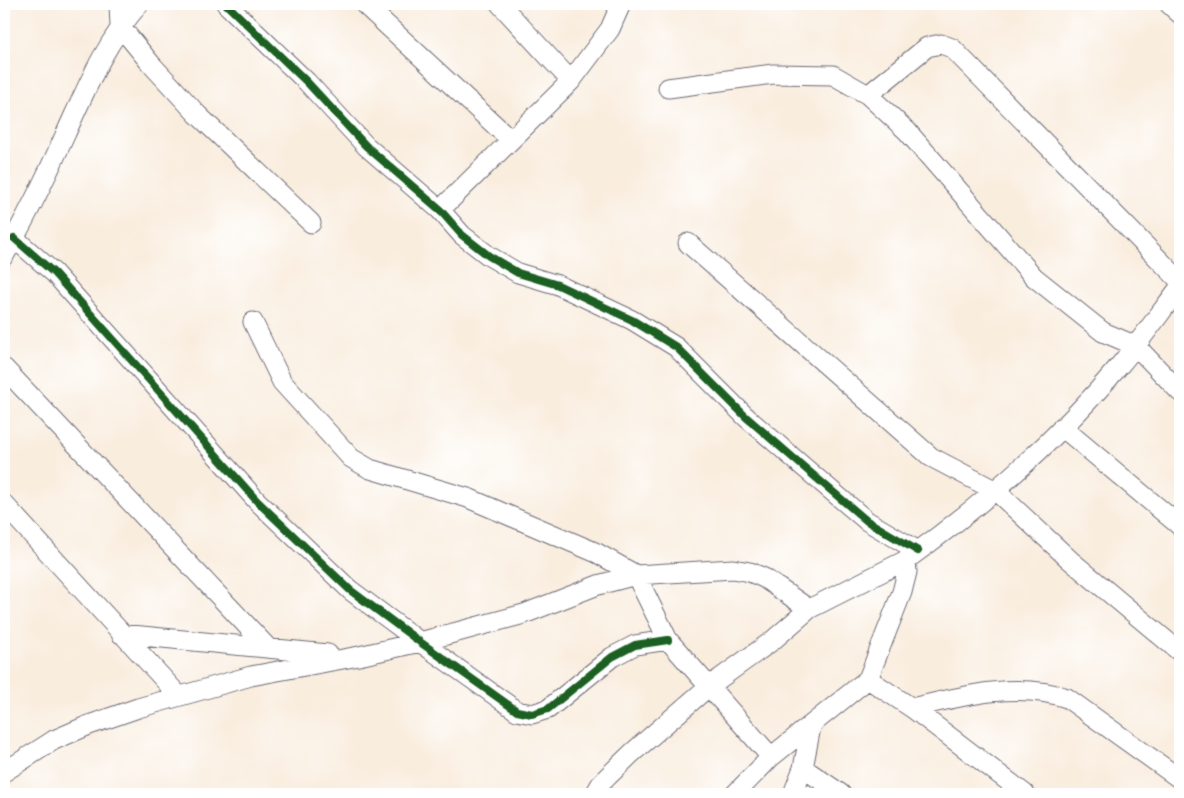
<svg xmlns="http://www.w3.org/2000/svg" width="1184" height="798" font-family="'Architects Daughter',sans-serif">
	<style>
		.lines { fill: none; stroke-linecap: round; stroke-linejoin: round }
		.minor-casing { stroke: #6d6974; stroke-width: 21 }
		.minor { stroke: #fff; stroke-width: 19 }
		.cycleway-casing { stroke: #fff; stroke-width: 11 }
		.cycleway { stroke: #1b5e20; stroke-width: 8 }
	</style>
	<rect width="100%" height="100%" fill="#fff"/>
	<filter id="ink" filterUnits="userSpaceOnUse"><feTurbulence type="fractalNoise" baseFrequency=".02" numOctaves="2"/><feDisplacementMap in="SourceGraphic" scale="10" xChannelSelector="R" yChannelSelector="G"/><feConvolveMatrix kernelMatrix="1 2 1 2 8 2 1 2 1" color-interpolation-filters="sRGB"/></filter>
	<filter id="wash" filterUnits="userSpaceOnUse"><feTurbulence type="fractalNoise" baseFrequency=".0096" numOctaves="4" result="noise"/><feDisplacementMap in="SourceGraphic" scale="20" xChannelSelector="R" yChannelSelector="G"/><feGaussianBlur stdDeviation="1.12" result="paint"/><feColorMatrix in="noise" values="0 0 0 0 0 0 0 0 0 0 0 0 0 0 0 0 0 1.4 0 .05"/><feComposite in="paint" operator="in"/></filter>
	<g filter="url(#wash)">
		<rect width="100%" height="100%" fill="#f9edde"/>
	</g>
	<g filter="url(#ink)">
		<g class="lines">
			<g class="minor-casing">
				<path id="minor" d="M119,4L120,26L151,64L197,114L311,223
					M226,4L307,82L366,146L440,210L462,235L489,256L518,273L558,285L632,320L676,347L746,417L806,469L867,521L918,551
					M364,4L511,140
					M500,4L571,81
					M1169,4L1180,14
					M668,88L773,74L833,75L868,95L907,131L1034,277L1103,332L1136,346L1180,392
					M868,95L927,47L941,44L952,48L1180,281
					M440,210L571,81L610,29L621,4
					M14,238L54,273L257,501L350,590L420,642L517,711L532,714L548,709L612,657L635,645L668,640
					M688,243L931,457L996,491L1070,560L1180,652
					M4,256C27,217 47,175 66,133C88,85 104,45 139,4
					M253,322L282,382L351,458L370,469L468,498L597,553L636,575L668,640L771,757
					M4,368L268,648
					M1062,427L1180,526
					M4,504L179,696
					M121,634L328,654
					M868,679L912,708L1025,794
					M912,708C961,696 1018,681 1067,698L1180,779
					M803,768L841,794
					M4,772L54,740L89,725L138,708L251,676L359,656L420,642L524,614L598,585L636,575L733,569L750,572L764,578L809,609
					M595,794L602,782L632,753L708,687L772,641L809,609L906,560
					M735,794L771,757L868,679L902,592L907,572L906,560C984,504 1058,439 1120,365C1141,340 1160,313 1180,287
					M793,794L803,768L811,727"/>
			</g>
			<use href="#minor" class="minor"/>
			<g class="cycleway-casing">
				<path id="cycleway" d="M226,4L307,82L366,146L440,210L462,235L489,256L518,273L558,285L632,320L676,347L746,417L806,469L867,521L918,551
					M14,238L54,273L257,501L350,590L420,642L517,711L532,714L548,709L612,657L635,645L668,640"/>
			</g>
			<use href="#cycleway" class="cycleway"/>
		</g>
	</g>
	<rect width="1184" height="798" fill="none" stroke="#fff" stroke-width="20"/>
</svg>
